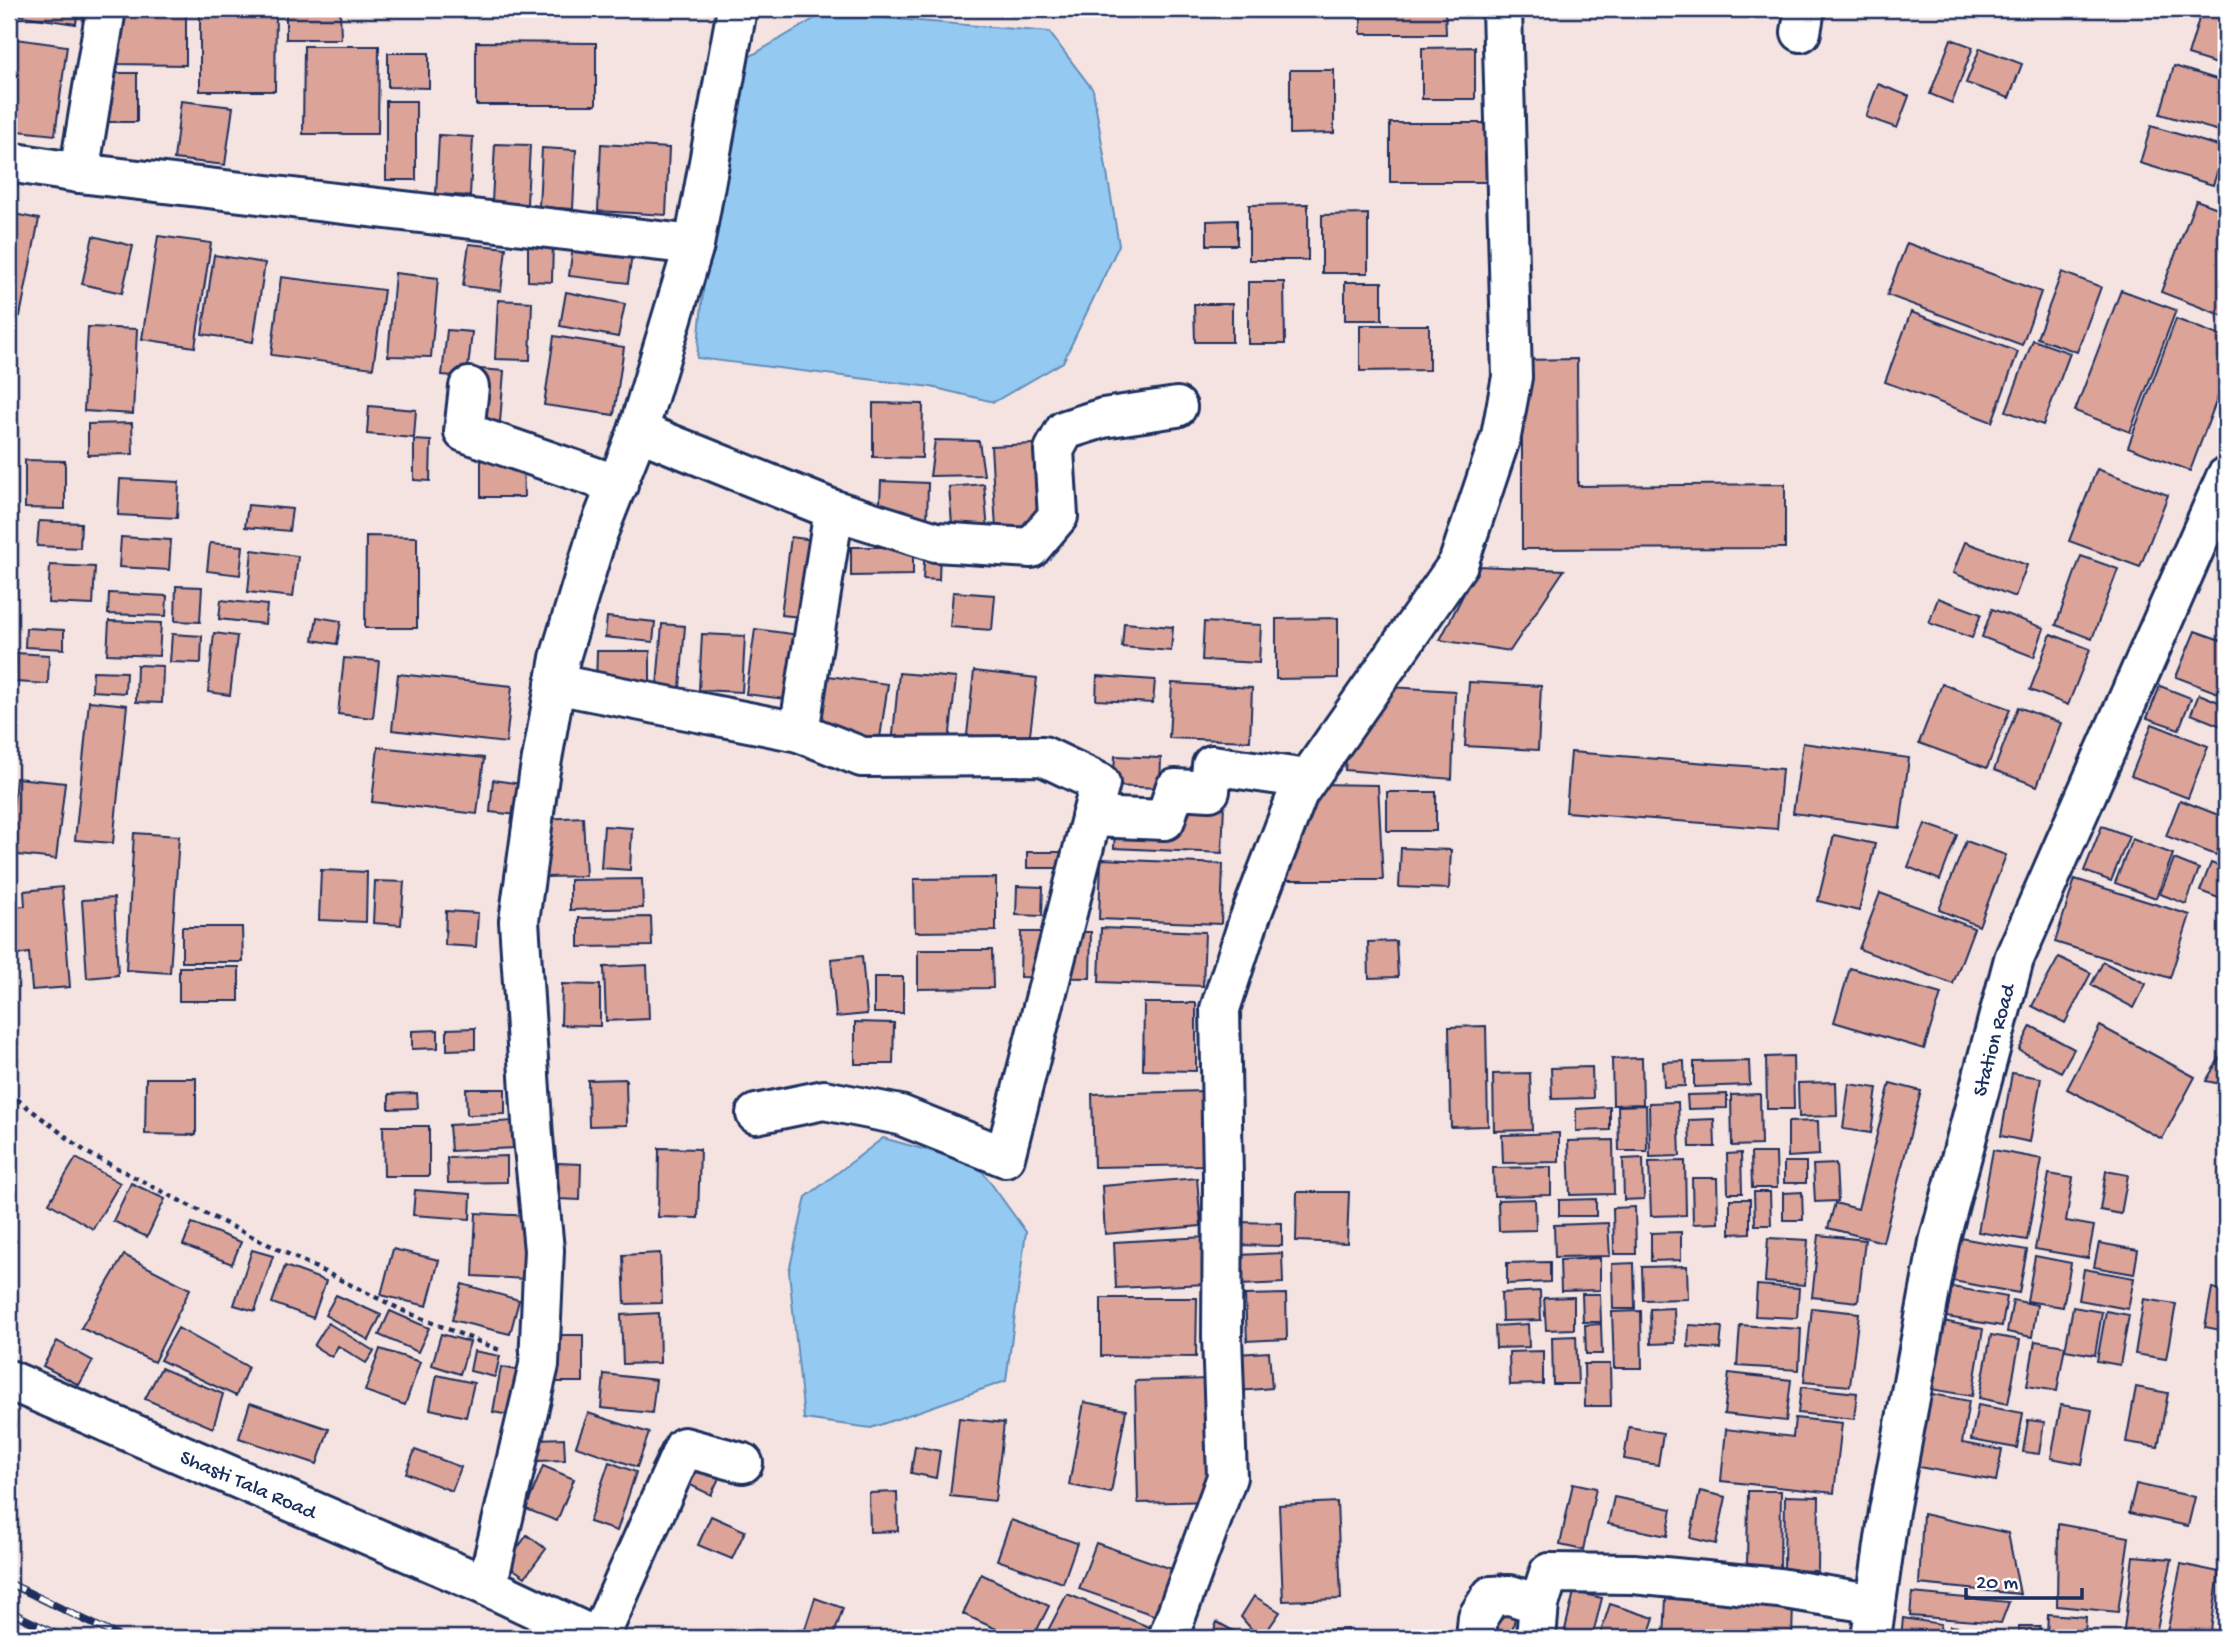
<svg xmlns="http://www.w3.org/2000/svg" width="2235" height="1647" font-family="'Gochi Hand',sans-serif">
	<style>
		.water { fill: #94caf2; stroke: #648cb7; stroke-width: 2 }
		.building { fill: #dca398; stroke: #1b2f5e; stroke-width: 2 }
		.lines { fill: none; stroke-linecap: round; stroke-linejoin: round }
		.minor-casing { stroke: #1b2f5e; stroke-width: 44 }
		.path { stroke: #1b2f5e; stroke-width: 4.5; stroke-dasharray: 5 5; stroke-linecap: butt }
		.minor { stroke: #fff; stroke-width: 38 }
		.rail-casing { stroke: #1b2f5e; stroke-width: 8 }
		.rail { stroke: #fff; stroke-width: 5; stroke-dasharray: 16; stroke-linecap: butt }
		.labels { text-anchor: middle; stroke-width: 5; stroke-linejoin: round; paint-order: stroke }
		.street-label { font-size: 21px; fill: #1b2f5e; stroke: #fff }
	</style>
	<rect width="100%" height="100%" fill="#f4e3e0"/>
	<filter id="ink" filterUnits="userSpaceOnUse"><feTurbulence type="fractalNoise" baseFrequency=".0143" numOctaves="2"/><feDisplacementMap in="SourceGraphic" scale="14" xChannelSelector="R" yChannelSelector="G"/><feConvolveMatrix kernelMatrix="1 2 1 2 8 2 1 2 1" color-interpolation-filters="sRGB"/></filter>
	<g filter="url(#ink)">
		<path class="water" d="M824,13L1049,32L1093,90L1119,245L1063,362L994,402L931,387L697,358L711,204L744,60Z
			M883,1138L977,1164L1026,1232L1006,1381L871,1428L804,1419L789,1271L806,1197Z"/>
		<path class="building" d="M9,9H78L76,24L9,14Z
			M116,9H186V65L115,64Z
			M200,9H276L275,91H200Z
			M286,9H340L341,39H286Z
			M1361,9H1445L1446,34H1361Z
			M2202,9H2226V67L2188,55Z
			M9,38L67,46L55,135L9,130Z
			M1951,39L1973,47L1952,103L1930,94Z
			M476,42L596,43V105H476Z
			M304,46H379L378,134H303Z
			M1475,47V99H1422V48Z
			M1980,48L2022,64L2009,98L1966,83Z
			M388,53H429V88L388,87Z
			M2174,66L2226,82V133L2160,114Z
			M1290,70H1334V133L1290,134Z
			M103,73H137V122H103Z
			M1878,84L1909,96L1897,128L1866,117Z
			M181,101L233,107L225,165L174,159Z
			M386,101H416V180H386Z
			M1390,123H1488V182H1390Z
			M2151,126L2225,148L2213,185L2140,163Z
			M439,135L473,137L470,196L436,194Z
			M495,144L530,145L527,204L492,202Z
			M601,144L669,148L666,215L598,211Z
			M542,148L576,150L573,209L539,207Z
			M2196,200L2226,211V317L2161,292Z
			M1308,204V260H1249V205Z
			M9,213L39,219L20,316L9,314Z
			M1368,214V273H1322V215Z
			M1237,220V245H1207V221Z
			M93,236L133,246L122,293L82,284Z
			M158,236L211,243L195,347L142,339Z
			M528,242H553L552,282L528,281Z
			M1907,243L2041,292L2022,345L1887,295Z
			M469,244L506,248L501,291L463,286Z
			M573,247L632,254L628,283L569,276Z
			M214,255L265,263L253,342L202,334Z
			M2062,272L2101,287L2077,352L2037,338Z
			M395,273L438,278L431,357L388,356Z
			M281,277L384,290L373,368L271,355Z
			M1248,282H1284L1285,344H1248Z
			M1345,282H1382V320H1345Z
			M2121,290L2176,310L2130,432L2075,411Z
			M566,292L625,304L618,337L560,326Z
			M498,300L532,302L530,360L495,359Z
			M1194,304H1232V342H1195Z
			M1911,312L2018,352L1992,422L1885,382Z
			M2176,319L2226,338V375L2190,471L2128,447Z
			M1360,325H1429V370L1360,371Z
			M88,327L137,329L133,414L84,411Z
			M447,330L472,332L467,377L442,375Z
			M554,336L624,347L614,415L544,405Z
			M2033,340L2070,353L2043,425L2006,411Z
			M1577,359L1578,486L1785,484V548L1522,549V360Z
			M480,369L504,371L500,422L477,421Z
			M873,403L923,404L922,458L873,457Z
			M369,406L416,410L414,438L367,434Z
			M132,423L133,454L88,455V424Z
			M414,440L431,441L430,481L414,480Z
			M935,440L979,441L984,475L930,476Z
			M1033,444L1038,526L996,529L991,446Z
			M25,460L65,461V509L25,508Z
			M481,460H523L524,497H481Z
			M2097,469L2168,495L2140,567L2069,541Z
			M120,479L179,482L177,518L118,515Z
			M881,481L928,483L927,524L879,522Z
			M984,484L988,532L953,536L949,487Z
			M248,505L292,509L289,531L245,527Z
			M39,521L81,523L80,548L37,546Z
			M366,536L417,537V628H365Z
			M121,537L171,540L169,570L119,567Z
			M791,537L821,541L812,618L781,615Z
			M1965,542L2027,565L2015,597L1953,573Z
			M210,543L243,546L240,575L207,571Z
			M851,547H913V575L851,576Z
			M925,547L940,548L939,580L923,579Z
			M252,550L298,556L293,597L248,592Z
			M2081,556L2118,569L2092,639L2056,625Z
			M50,565L95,567L93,605L48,603Z
			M1478,566L1564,570L1510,651L1440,640Z
			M176,586L202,587L200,622L175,621Z
			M953,592L995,595L992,630L950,627Z
			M109,593L167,596L166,616L108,614Z
			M1938,598L1981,614L1972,638L1929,623Z
			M221,600L267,605L265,624L219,619Z
			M1992,609L2044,628L2034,657L1982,637Z
			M317,617L341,621L337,644L313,640Z
			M607,617L655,622L653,642L605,637Z
			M1338,618V678L1276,679V619Z
			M109,621L161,623L159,656L107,654Z
			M1204,622L1261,625L1259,663L1202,660Z
			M1124,623L1173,627L1171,651L1122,647Z
			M662,624L685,626L680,688L657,686Z
			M26,628L64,630V649L25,647Z
			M755,629L807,636L799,701L746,694Z
			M2195,631L2226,642V673L2218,693L2176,677Z
			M214,633L237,636L230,695L208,692Z
			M172,634L202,636L201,663L170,662Z
			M702,634L745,636L742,692L699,690Z
			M2051,634L2090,649L2068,705L2030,690Z
			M597,651H650V683H596Z
			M16,653L49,655L48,684L15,682Z
			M344,658L379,661L373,718L338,714Z
			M137,665L163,666L162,703L136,702Z
			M93,671L126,672L125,693L92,691Z
			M974,671L1037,678L1029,742L967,735Z
			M899,673L956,678L948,751L892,745Z
			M398,674L512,686L506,743L392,730Z
			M821,675L888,684L880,738L813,729Z
			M1097,676L1155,680L1153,703L1096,700Z
			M1469,682L1541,686L1538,750L1465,746Z
			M1172,683L1252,688L1250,741L1169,738Z
			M1942,684L2010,709L1987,768L1919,743Z
			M2160,686L2191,698L2179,729L2147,718Z
			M1390,687L1455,691L1452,779L1345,770L1348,739Z
			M2199,694L2226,705V728L2191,714Z
			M89,701L127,705L113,843L75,840Z
			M2018,707L2061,723L2037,786L1994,770Z
			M2152,724L2208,746L2188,798L2131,776Z
			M1803,743L1909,758L1900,828L1793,813Z
			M378,747L484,758L477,814L372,802Z
			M1571,752L1782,769L1777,829L1566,812Z
			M1115,756L1161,758L1160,788L1113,786Z
			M16,778L65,783L56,859L9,854Z
			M493,780L522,784L518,815L490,812Z
			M1317,784L1378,785L1383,880H1285L1293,828Z
			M1387,792H1436V831H1387Z
			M1117,799L1224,804L1222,853L1114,848Z
			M2180,800L2226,818V830L2216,855L2166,836Z
			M583,817L586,876L545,877L543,819Z
			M1925,824L1957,835L1940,880L1908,867Z
			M604,826L632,828L630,870L601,868Z
			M2102,826L2129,836L2111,881L2084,871Z
			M134,833L179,836L170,973L126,970Z
			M1834,835L1875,844L1859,911L1818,901Z
			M2132,839L2173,854L2156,898L2115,883Z
			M1966,841L2006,855L1979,926L1939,910Z
			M1401,848L1451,850L1449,889L1399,887Z
			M1027,852H1077V868H1027Z
			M1101,859L1223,864L1221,924L1099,919Z
			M2174,859L2199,869L2186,904L2160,894Z
			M2211,863L2226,869L2224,900L2200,891Z
			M321,870L367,872L366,922L319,920Z
			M996,878V931L915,932L914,879Z
			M642,879L643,908L570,910V880Z
			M2075,879L2190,915L2170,978L2055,942Z
			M375,881L404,882L401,925L373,923Z
			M1017,886L1043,887L1042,916L1016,915Z
			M62,887L70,987L32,990L29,953L17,955L13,907L25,906L24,891Z
			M1880,893L1974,928L1953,984L1859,949Z
			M114,898L118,975L87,978L82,900Z
			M446,911L478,913L476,947L445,945Z
			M651,917L652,946L579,947V918Z
			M182,927H242L243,962H182Z
			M1101,928L1205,932L1203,986L1099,982Z
			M1021,932H1091L1090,978L1020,977Z
			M1396,941L1398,977L1369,978L1368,942Z
			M918,950H992L993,988L918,989Z
			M862,956L867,1014L836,1017L831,959Z
			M2059,957L2091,973L2065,1023L2032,1006Z
			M2103,962L2146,984L2134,1008L2091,985Z
			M647,965L649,1019L606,1021L604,967Z
			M179,967H239V1001H179Z
			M1850,968L1941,994L1924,1049L1834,1022Z
			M874,977H903V1013H874Z
			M562,984L600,985V1026L561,1025Z
			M1144,1003H1196V1071L1143,1070Z
			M855,1022L894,1023L893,1064H855Z
			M1486,1026L1488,1126L1451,1127L1449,1027Z
			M2031,1026L2074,1049L2061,1072L2019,1050Z
			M2100,1026L2195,1077L2162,1139L2067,1089Z
			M475,1028V1049L447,1050V1029Z
			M438,1030V1048L412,1049V1031Z
			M2226,1047V1085L2206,1081Z
			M1793,1056L1794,1109H1767L1766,1057Z
			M1642,1058L1643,1104L1613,1105L1612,1059Z
			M1684,1061L1685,1086L1664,1087L1663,1062Z
			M1749,1061L1750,1085L1694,1087V1062Z
			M1592,1067L1593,1098L1552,1099L1551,1068Z
			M1530,1073L1532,1130L1494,1131L1493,1074Z
			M2012,1073L2041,1078L2030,1142L2001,1136Z
			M146,1078H196V1135L145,1134Z
			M626,1079L627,1125L589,1126L588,1080Z
			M1836,1082L1837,1116L1799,1117L1798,1083Z
			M1890,1083L1921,1091L1883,1242L1828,1228L1835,1203L1858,1209Z
			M1849,1084L1877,1088L1871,1133L1843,1129Z
			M466,1089H505V1114L467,1115Z
			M1205,1091L1207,1165L1094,1167L1092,1094Z
			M417,1093L418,1108L389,1109V1094Z
			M1727,1094V1108L1688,1109L1687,1095Z
			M1760,1094L1761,1145L1732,1146L1731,1095Z
			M1678,1102L1680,1156L1650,1157L1649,1103Z
			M1646,1105L1647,1151H1619L1618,1106Z
			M1610,1107V1130L1576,1131V1109Z
			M1714,1119L1715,1147H1690L1689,1120Z
			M514,1121L515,1148L451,1151L449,1125Z
			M1818,1121L1819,1155L1788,1157V1122Z
			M383,1126H429V1176H384Z
			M1559,1133V1162L1503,1163L1502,1135Z
			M1613,1140L1614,1194L1570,1195L1568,1141Z
			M659,1148L700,1149L698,1218L658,1217Z
			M1993,1150L2042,1159L2027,1240L1978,1232Z
			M1741,1153L1742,1193H1728L1727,1154Z
			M1751,1153H1776L1777,1188H1752Z
			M507,1156V1182L448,1183L447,1158Z
			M76,1158L120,1183L93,1229L49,1203Z
			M1643,1158L1644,1199L1624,1200L1623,1159Z
			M1685,1161L1686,1215L1651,1216L1649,1162Z
			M1784,1162H1806V1183H1784Z
			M558,1163L581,1164L580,1200L557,1199Z
			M1836,1164L1838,1201L1815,1202L1813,1165Z
			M1551,1167V1195L1494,1196L1493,1168Z
			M2106,1171L2128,1175L2121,1214L2100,1210Z
			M2049,1174L2073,1178L2066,1221L2094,1226L2088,1258L2035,1249Z
			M1197,1178L1201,1226L1105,1234L1102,1186Z
			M1692,1178H1717L1718,1223L1693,1224Z
			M131,1183L165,1199L147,1237L113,1221Z
			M415,1190L471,1194L470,1219L413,1215Z
			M1297,1192H1349L1347,1243L1296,1241Z
			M1754,1192H1770L1771,1225H1755Z
			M1802,1192L1803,1220H1783V1193Z
			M1535,1199L1536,1230L1499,1231L1498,1200Z
			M1596,1199V1216H1559V1200Z
			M1730,1199H1750V1233L1730,1234Z
			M1635,1207L1636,1254H1614L1613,1208Z
			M476,1213L529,1216L525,1279L473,1276Z
			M1237,1222L1282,1223V1246L1236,1245Z
			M192,1223L241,1242L232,1264L183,1245Z
			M1608,1223L1610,1256L1555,1257L1554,1225Z
			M1681,1232V1260L1651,1261V1233Z
			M1819,1235L1865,1240L1858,1302L1812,1297Z
			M9,1237L16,1241L9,1254Z
			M1205,1237L1207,1284L1116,1288L1114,1242Z
			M1768,1238L1808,1240L1805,1285L1765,1282Z
			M1961,1238L2027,1250L2019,1293L1953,1281Z
			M2099,1243L2138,1250L2134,1274L2094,1267Z
			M393,1249L439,1260L427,1306L381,1295Z
			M252,1250L273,1256L255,1311L234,1305Z
			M660,1253L662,1303L625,1304L623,1255Z
			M1282,1253L1283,1283L1240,1285L1239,1255Z
			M124,1255L190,1289L154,1362L81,1328Z
			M2035,1256L2071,1263L2063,1307L2027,1301Z
			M1600,1258V1290L1561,1291L1560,1260Z
			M1550,1262V1282L1507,1284V1263Z
			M1634,1263L1635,1309H1613L1612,1264Z
			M285,1266L326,1281L313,1318L272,1303Z
			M1687,1266L1688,1299L1643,1300L1642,1267Z
			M2084,1269L2134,1278L2128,1309L2079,1300Z
			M462,1284L519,1300L510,1334L452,1320Z
			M1757,1285L1799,1288L1797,1318L1755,1316Z
			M1952,1287L2007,1297L2002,1326L1946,1317Z
			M2212,1288L2226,1291V1331L2205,1327Z
			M1540,1291L1541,1320L1502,1321L1501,1293Z
			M1286,1294L1287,1339L1247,1341L1245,1295Z
			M1582,1294H1600L1601,1322H1583Z
			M336,1295L381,1315L369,1340L325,1315Z
			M1574,1297V1329L1546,1330L1544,1298Z
			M1101,1298H1197L1196,1357L1101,1356Z
			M2144,1299L2176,1304L2166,1359L2135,1354Z
			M2013,1300L2037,1305L2032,1337L2007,1332Z
			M2073,1307L2102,1312L2095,1355L2065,1350Z
			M1674,1308L1675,1343L1651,1344L1650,1309Z
			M1812,1308L1859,1313L1850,1386L1804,1382Z
			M390,1311L429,1328L418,1352L379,1335Z
			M1641,1311L1642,1368H1614L1612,1312Z
			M2106,1311L2129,1315L2120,1365L2097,1361Z
			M659,1313L660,1363L623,1364L621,1315Z
			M1943,1321L1983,1329L1972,1396L1931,1389Z
			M328,1323L374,1351L366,1363L338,1346L332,1357L314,1346Z
			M1528,1324L1529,1347L1496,1348L1495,1326Z
			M1601,1324L1602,1354H1586L1585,1325Z
			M1689,1325L1722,1327L1720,1349L1688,1347Z
			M1740,1325L1801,1329L1799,1370L1737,1366Z
			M178,1328L248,1367L236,1396L160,1360Z
			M441,1334L470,1342L460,1374L432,1365Z
			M553,1335H583V1382H554Z
			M1991,1335L2020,1340L2008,1404L1979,1398Z
			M1576,1336L1578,1384H1553L1552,1337Z
			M57,1341L93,1361L79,1385L43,1366Z
			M2035,1341L2065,1346L2057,1391L2027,1386Z
			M380,1349L420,1362L405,1405L365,1391Z
			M474,1351L500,1356L495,1377L470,1371Z
			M1543,1351V1384L1510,1385L1509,1352Z
			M1269,1352L1272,1388L1239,1391L1236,1354Z
			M1584,1364H1610L1611,1406H1585Z
			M501,1367L522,1371L514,1416L493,1412Z
			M161,1368L223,1394L213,1428L145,1399Z
			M1729,1373L1791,1380L1786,1421L1724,1414Z
			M604,1374L656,1380L652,1413L601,1408Z
			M437,1375L474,1383L466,1417L430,1409Z
			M1210,1379L1213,1501L1138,1503L1135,1381Z
			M1801,1387L1857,1393L1854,1419L1798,1413Z
			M2136,1387L2168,1393L2158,1447L2126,1442Z
			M1927,1393L1969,1401L1962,1443L2002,1450L1996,1481L1913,1466Z
			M1084,1402L1126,1410L1111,1493L1069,1485Z
			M250,1403L329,1429L317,1464L239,1438Z
			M1978,1405L2023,1413L2017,1448L1971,1440Z
			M2061,1405L2092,1410L2082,1464L2051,1458Z
			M588,1413L649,1433L637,1467L576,1446Z
			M959,1418L1004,1423L995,1501L950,1496Z
			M1795,1418L1842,1423L1834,1493L1721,1481L1726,1429L1793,1437Z
			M2028,1420L2044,1422L2039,1454L2023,1452Z
			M1629,1427L1663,1433L1658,1465L1624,1459Z
			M564,1438L565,1460L538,1461L537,1439Z
			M662,1444L721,1474L711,1495L651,1466Z
			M915,1446L940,1451L936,1478L911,1473Z
			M415,1450L461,1467L452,1491L406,1473Z
			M609,1462L636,1472L617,1531L589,1522Z
			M543,1466L574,1479L557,1521L526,1509Z
			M1573,1483L1596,1488L1583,1550L1560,1545Z
			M2136,1484L2195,1497L2188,1526L2129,1513Z
			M1700,1491L1726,1497L1716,1544L1690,1538Z
			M1748,1491H1781L1780,1571L1747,1570Z
			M897,1492L898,1531L870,1532L869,1493Z
			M1785,1496L1819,1497L1818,1571L1784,1570Z
			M1614,1497L1672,1509L1667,1536L1608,1524Z
			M1337,1502L1341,1599L1283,1601L1279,1505Z
			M1923,1514L2008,1533L2020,1594L1919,1584Z
			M711,1516L745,1531L732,1559L698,1545Z
			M1011,1520L1077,1543L1063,1583L997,1560Z
			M2058,1524L2129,1537L2118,1612L2057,1606Z
			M527,1535L546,1549L525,1577L506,1564Z
			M1096,1543L1184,1573L1165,1619L1079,1589Z
			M2133,1556L2172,1559L2155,1638H2123Z
			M2181,1564L2219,1572L2210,1638H2166Z
			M1499,1573L1525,1579L1510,1638H1483Z
			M981,1574L1049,1606L1033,1638H1016L963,1614Z
			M1574,1592L1602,1598L1592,1638H1563Z
			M1912,1593L2009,1602L2001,1623L1910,1616Z
			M1067,1594L1164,1633L1161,1638H1044Z
			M1254,1596L1280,1612L1262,1638H1259L1241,1617Z
			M815,1598L843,1608L833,1638H802Z
			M1666,1598L1793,1604L1792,1638H1664Z
			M1610,1604L1654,1618L1647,1638H1599Z
			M2048,1614L2086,1617L2085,1637L2047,1635Z
			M1903,1618L1941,1624L1938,1638H1901Z
			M1217,1622L1246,1638H1211Z
			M1950,1626L2004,1632L2002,1638H1948Z
			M2019,1627H2040V1638H2019Z
			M1348,1629V1638H1327V1630Z"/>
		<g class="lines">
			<g class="minor-casing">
				<g id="minor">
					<path d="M1801,32L1805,9"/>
					<path d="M9,162L79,173L694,245L737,9"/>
					<path d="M79,173L106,9"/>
					<path d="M469,387L464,432L618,485"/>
					<path d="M638,431L834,510L936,542L1031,548L1058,516L1054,450L1065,430L1103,418L1177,407"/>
					<path d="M555,684L799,732L834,510"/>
					<path d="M1091,817L1165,820L1175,789L1210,791L1212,765L1307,779"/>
					<path d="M756,1114L824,1100L900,1115L1005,1157L1100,783L1043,756L862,757L799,732"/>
					<path id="s1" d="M9,1380L487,1586L597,1638"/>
					<path d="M487,1586L539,1365L544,1250L533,1137L519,921L539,776L560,658L597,535L638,431L694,245"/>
					<path d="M599,1638L684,1447L743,1463"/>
					<path d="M1168,1638L1227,1477L1222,1336L1223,1179L1220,1009L1249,920L1298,793L1458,564L1501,436L1512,377L1502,9"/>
					<path d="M1476,1638L1478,1617L1491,1596L1510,1595L1539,1604"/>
					<path d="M1536,1638L1539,1604L1549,1573L1633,1574L1779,1588L1876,1604"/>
					<path id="s2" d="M1871,1638L1889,1511L1939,1242L2014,959L2226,477"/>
				</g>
			</g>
			<path class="path" d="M9,1093L86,1152L188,1205L406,1312L502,1351"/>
			<use href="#minor" class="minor"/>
			<g class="rail-casing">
				<path id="rail" d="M9,1583L122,1638
					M9,1611L64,1638"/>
			</g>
			<use href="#rail" class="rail"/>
		</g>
	</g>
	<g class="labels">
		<g class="street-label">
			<text dy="7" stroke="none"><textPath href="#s2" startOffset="611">Station Road</textPath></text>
			<text dy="7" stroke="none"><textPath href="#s1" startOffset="261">Shasti Tala Road</textPath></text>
		</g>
	</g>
	<rect width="2235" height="1647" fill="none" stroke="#fff" stroke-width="35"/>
	<rect x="18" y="18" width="2200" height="1612" fill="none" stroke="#1b2f5e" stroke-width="2.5" filter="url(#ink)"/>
	<path d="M1966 1588v10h116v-10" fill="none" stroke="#1b2f5e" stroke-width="3.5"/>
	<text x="1976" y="1588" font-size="21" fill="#1b2f5e" stroke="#ffffff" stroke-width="5" paint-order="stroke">20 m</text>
</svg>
